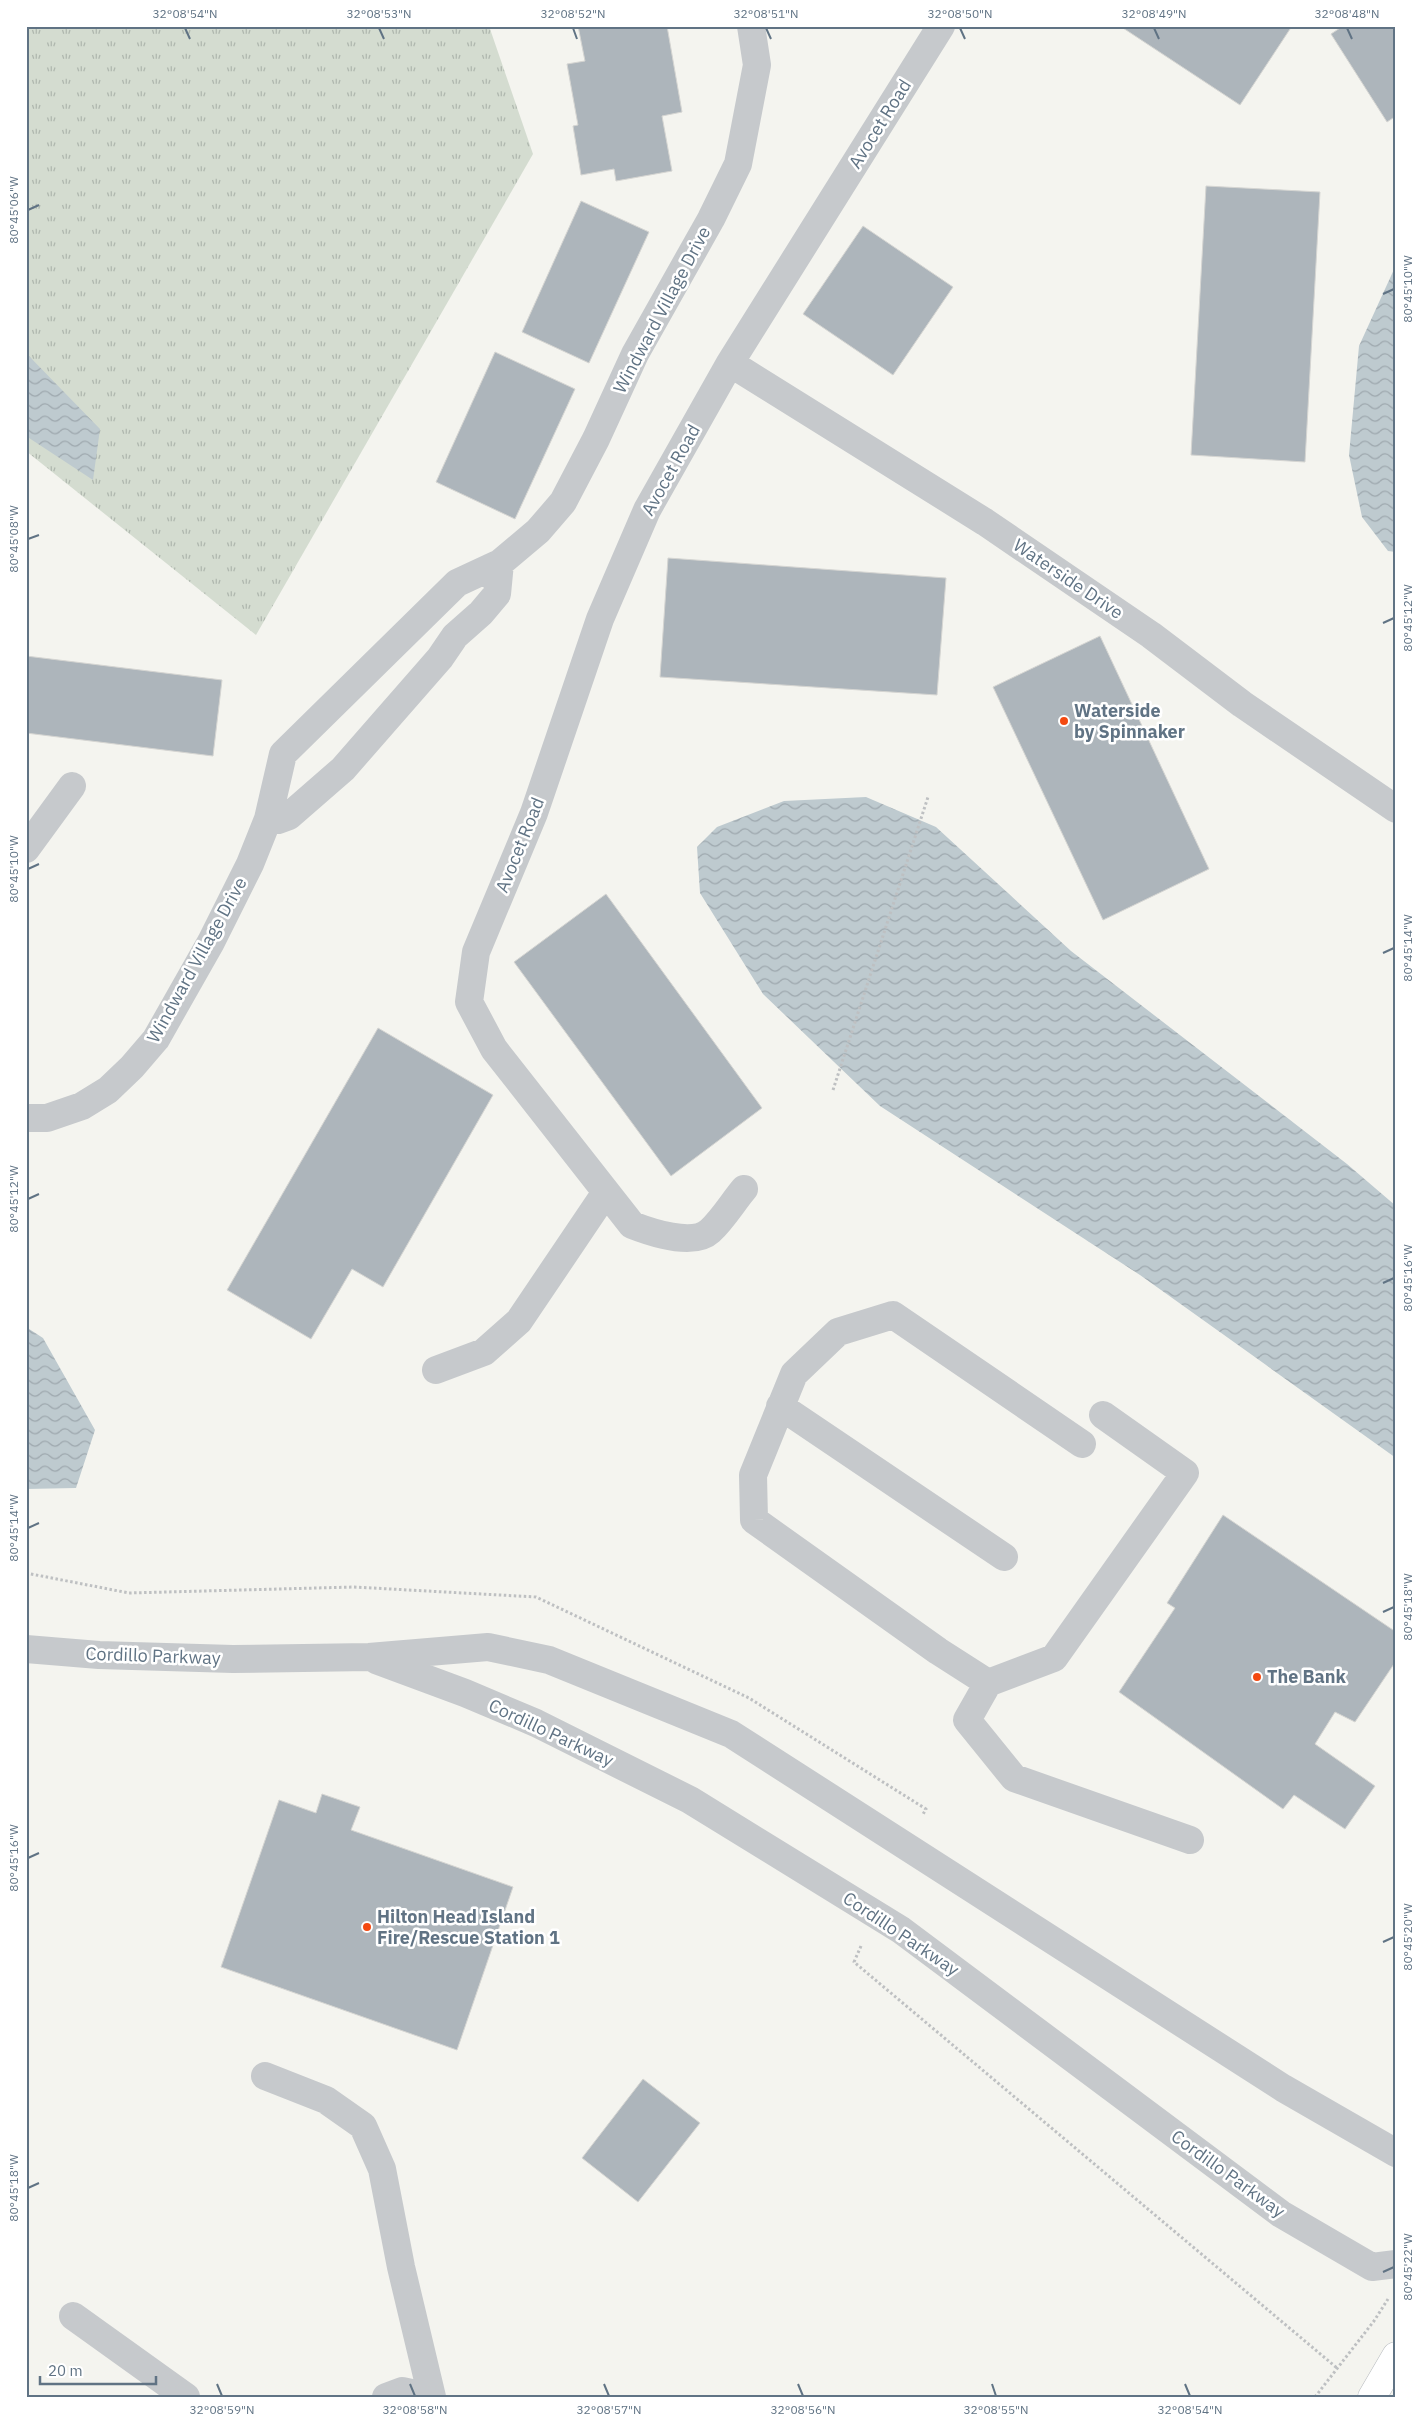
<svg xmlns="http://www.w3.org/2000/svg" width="1422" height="2423" font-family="'IBM Plex Sans',sans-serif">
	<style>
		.grass { fill: url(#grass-tufts) }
		.water { fill: url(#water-waves) }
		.building { fill: #adb5bb; stroke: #d5d5d2 }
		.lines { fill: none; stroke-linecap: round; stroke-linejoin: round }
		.major-casing { stroke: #b6babe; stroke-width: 29 }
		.path { stroke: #bec0c2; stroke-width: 3; stroke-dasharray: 2.5 2.5; stroke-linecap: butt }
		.minor { stroke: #c6c9cc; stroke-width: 28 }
		.major { stroke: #fff; stroke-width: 28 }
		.ticks { fill: none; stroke: #607384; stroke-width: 2 }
		.poi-dot { fill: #f44910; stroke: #fff; stroke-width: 2 }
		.labels { text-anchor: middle; stroke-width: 5; stroke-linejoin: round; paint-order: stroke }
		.street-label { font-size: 18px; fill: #607384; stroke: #fff }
		.poi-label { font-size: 18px; font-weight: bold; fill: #607384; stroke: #fff; text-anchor: start }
		.neatline { fill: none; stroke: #607384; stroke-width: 2 }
		.ticks-label { font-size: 12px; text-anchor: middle; fill: #607384 }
	</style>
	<defs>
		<pattern id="grass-tufts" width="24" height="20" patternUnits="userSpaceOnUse" patternTransform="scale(1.25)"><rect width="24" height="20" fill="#d4dcd0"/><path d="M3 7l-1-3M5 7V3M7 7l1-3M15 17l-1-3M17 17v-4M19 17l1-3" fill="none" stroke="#afb7ae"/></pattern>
		<pattern id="water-waves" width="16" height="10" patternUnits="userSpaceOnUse" patternTransform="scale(1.25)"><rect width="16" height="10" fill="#becacf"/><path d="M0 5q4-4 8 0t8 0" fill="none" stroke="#9ea8ae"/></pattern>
	</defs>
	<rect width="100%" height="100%" fill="#f4f4ef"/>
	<path class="grass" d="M26,26H489L533,154L256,635L26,451Z"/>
	<path class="water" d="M1396,265V552L1388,551L1362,517L1349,455L1359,346Z
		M26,353L100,429L93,480L26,436Z
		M866,797L936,827L1071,951L1347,1164L1396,1206V1458L1140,1275L880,1106L763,994L700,893L697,847L717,827L784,801Z
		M26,1327L43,1338L95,1430L76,1488L26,1489Z"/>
	<path class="building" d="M578,26H667L682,112L662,116L672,171L616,181L614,169L581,175L573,126L578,125L567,64L585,61Z
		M1120,26H1292L1240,105Z
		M1343,26H1396V116L1387,122L1331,34Z
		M1206,186L1320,192L1305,462L1191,455Z
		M581,201L649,232L589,363L522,332Z
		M863,226L953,287L893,375L803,314Z
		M495,352L575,389L515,519L436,482Z
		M668,558L946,578L937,695L660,677Z
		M1100,636L1209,869L1103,920L993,687Z
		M26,656L222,680L213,756L26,733Z
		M606,894L762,1108L671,1176L514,962Z
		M378,1028L493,1095L383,1287L352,1269L311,1339L227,1290Z
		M1223,1515L1396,1632V1661L1355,1722L1335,1712L1315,1744L1375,1786L1345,1829L1294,1795L1283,1809L1119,1692L1175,1608L1167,1603Z
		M322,1794L360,1807L351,1830L513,1887L457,2050L221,1967L279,1800L316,1813Z
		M643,2079L700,2123L638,2202L582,2158Z"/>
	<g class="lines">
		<g class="major-casing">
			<path id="major" d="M1372,2397L1396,2356"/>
		</g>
		<path class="path" d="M833,1090L928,797
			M26,1573L129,1593L354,1587L536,1597L749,1698L926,1809L922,1816
			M861,1946L854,1962L1337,2368
			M1315,2397L1374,2321L1388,2299"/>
		<path class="minor" d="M730,363L985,522L1151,635L1242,704L1396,809
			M268,819L278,820L289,816L343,769L440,658L455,636L481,613L497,594L500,563
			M26,849L72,786
			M26,1118H47L82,1106L108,1090L132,1067L156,1039L211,942L250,864L268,819L283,754L457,583L500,563L538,531L563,502L596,439L635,354L711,219L738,164L757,65L751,26
			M744,1189C733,1202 723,1219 710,1231C693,1247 650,1232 632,1225L494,1049L469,1002L476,952L534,813L600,619L647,510L730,363L941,26
			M436,1370L484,1352L519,1321L606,1192
			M780,1406L1004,1557
			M1103,1415L1185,1473L1054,1658L988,1683L967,1720L1014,1778L1190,1840
			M26,1649L99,1655L233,1659L369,1657L488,1647L549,1660L731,1734L1283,2088L1396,2153
			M376,1660L465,1693L536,1723L690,1800L901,1930L1281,2214L1372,2267L1396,2264
			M988,1683L938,1651L754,1520L753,1475L794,1374L838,1332L893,1315L1082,1444
			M265,2076L326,2100L363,2126L382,2169L401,2267L432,2397
			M73,2316L186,2397
			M386,2397L402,2391L430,2397"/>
		<use href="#major" class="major"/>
	</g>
	<path class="ticks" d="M185,28L190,39M379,28L384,39M573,28L577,39M766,28L771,39M960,28L965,39M1154,28L1159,39M1347,28L1352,39M28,210L39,205M1383,294L1394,289M28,539L39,535M1383,623L1394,618M28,869L39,864M1383,953L1394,948M28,1199L39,1194M1383,1283L1394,1278M28,1528L39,1523M1383,1612L1394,1607M28,1858L39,1853M1383,1942L1394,1937M28,2188L39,2183M1383,2272L1394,2267M217,2384L222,2396M410,2384L415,2396M604,2384L609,2396M798,2384L803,2396M992,2384L996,2396M1185,2384L1190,2396"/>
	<g class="poi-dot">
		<circle cx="1064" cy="721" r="5"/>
		<circle cx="1257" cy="1677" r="5"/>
		<circle cx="367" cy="1927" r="5"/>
	</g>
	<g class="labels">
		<g class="street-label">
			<text transform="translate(880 124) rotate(-58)" y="6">Avocet Road</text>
			<text transform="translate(662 310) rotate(-62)" y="6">Windward Village Drive</text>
			<text transform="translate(671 470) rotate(-61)" y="6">Avocet Road</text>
			<text transform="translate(1068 579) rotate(34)" y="6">Waterside Drive</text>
			<text transform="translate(520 845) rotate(-68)" y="6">Avocet Road</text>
			<text transform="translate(197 960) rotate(-61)" y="6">Windward Village Drive</text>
			<text transform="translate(153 1656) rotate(2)" y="6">Cordillo Parkway</text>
			<text transform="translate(551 1733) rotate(25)" y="6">Cordillo Parkway</text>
			<text transform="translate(901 1934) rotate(34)" y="6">Cordillo Parkway</text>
			<text transform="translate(1228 2174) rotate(36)" y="6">Cordillo Parkway</text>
		</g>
		<g class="poi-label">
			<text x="1074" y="717">Waterside<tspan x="1074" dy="21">by Spinnaker</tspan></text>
			<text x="1267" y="1683">The Bank</text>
			<text x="377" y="1923">Hilton Head Island<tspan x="377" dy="21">Fire/Rescue Station 1</tspan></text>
		</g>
	</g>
	<rect width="1422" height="2423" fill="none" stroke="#ffffff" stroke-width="55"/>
	<path d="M40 2376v8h116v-8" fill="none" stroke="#607384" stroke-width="2.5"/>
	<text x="48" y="2376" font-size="15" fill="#607384" stroke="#ffffff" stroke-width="4" paint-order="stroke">20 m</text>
	<rect x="28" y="28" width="1366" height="2368" class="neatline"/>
	<g class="ticks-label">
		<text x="185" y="18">32°08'54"N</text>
		<text x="379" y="18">32°08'53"N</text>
		<text x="573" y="18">32°08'52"N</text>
		<text x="766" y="18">32°08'51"N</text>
		<text x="960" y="18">32°08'50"N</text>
		<text x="1154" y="18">32°08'49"N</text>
		<text x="1347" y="18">32°08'48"N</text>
		<text transform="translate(14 210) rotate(-90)" y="4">80°45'06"W</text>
		<text transform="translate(1408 289) rotate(-90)" y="4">80°45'10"W</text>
		<text transform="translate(14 539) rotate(-90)" y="4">80°45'08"W</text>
		<text transform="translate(1408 618) rotate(-90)" y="4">80°45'12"W</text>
		<text transform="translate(14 869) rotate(-90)" y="4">80°45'10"W</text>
		<text transform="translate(1408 948) rotate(-90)" y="4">80°45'14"W</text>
		<text transform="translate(14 1199) rotate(-90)" y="4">80°45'12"W</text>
		<text transform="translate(1408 1278) rotate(-90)" y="4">80°45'16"W</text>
		<text transform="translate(14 1528) rotate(-90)" y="4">80°45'14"W</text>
		<text transform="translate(1408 1607) rotate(-90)" y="4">80°45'18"W</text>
		<text transform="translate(14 1858) rotate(-90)" y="4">80°45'16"W</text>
		<text transform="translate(1408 1937) rotate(-90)" y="4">80°45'20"W</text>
		<text transform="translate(14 2188) rotate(-90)" y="4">80°45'18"W</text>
		<text transform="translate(1408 2267) rotate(-90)" y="4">80°45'22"W</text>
		<text x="222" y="2414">32°08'59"N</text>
		<text x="415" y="2414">32°08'58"N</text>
		<text x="609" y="2414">32°08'57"N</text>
		<text x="803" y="2414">32°08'56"N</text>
		<text x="996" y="2414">32°08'55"N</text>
		<text x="1190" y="2414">32°08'54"N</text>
	</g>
</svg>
